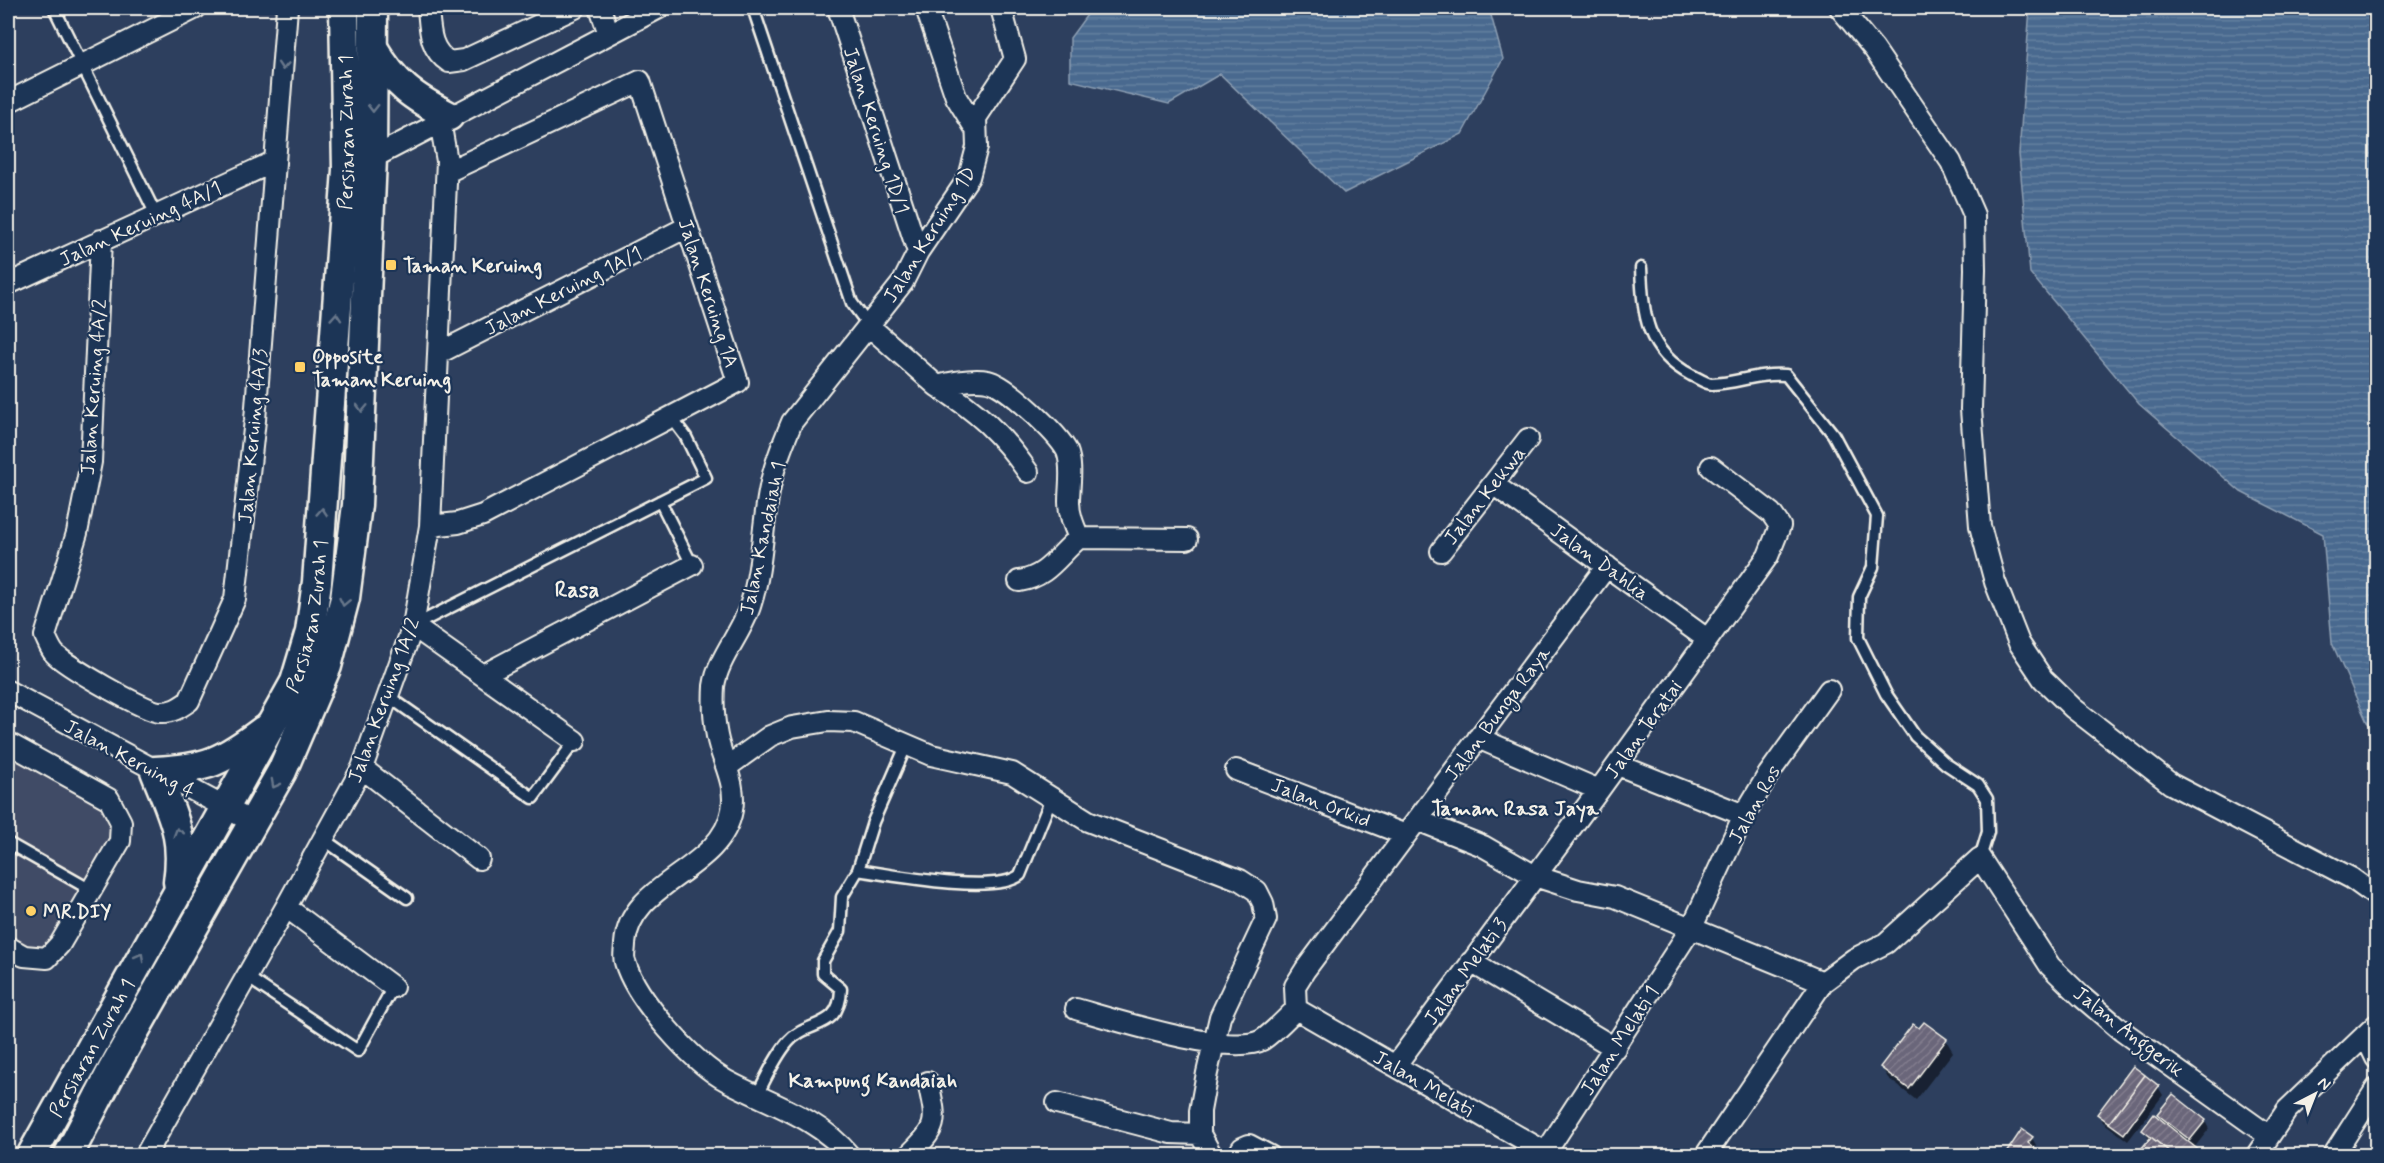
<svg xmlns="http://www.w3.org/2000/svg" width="2384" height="1163" font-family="Mynerve,sans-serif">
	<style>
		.built { fill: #404b66 }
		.water { fill: url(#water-rules); stroke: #8d9fb3; stroke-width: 1.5 }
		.shadow { fill: #0007 }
		.building { fill: url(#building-hatch); stroke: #f4f1e8; stroke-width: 1.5 }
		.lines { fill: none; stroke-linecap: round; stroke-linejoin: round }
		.service-casing { stroke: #f4f1e8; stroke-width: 15 }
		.minor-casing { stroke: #f4f1e8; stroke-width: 24 }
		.secondary-casing { stroke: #f4f1e8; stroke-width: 33 }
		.service { stroke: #1d3557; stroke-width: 10 }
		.minor { stroke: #1d3557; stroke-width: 20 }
		.secondary { stroke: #1d3557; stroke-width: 28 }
		.oneway { stroke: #68778a }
		.poi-dot { fill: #ffd166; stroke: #1d3557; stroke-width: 2 }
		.labels { text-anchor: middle; stroke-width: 4.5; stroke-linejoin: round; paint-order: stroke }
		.street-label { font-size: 20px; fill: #f4f1e8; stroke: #1d3557 }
		.poi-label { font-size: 20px; font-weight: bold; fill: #f4f1e8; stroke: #1d3557; text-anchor: start }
		.neighbourhood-label { font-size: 21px; font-weight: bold; fill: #f4f1e8; stroke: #1d3557 }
		.quarter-label { font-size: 22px; font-weight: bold; fill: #f4f1e8; stroke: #1d3557 }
	</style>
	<defs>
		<pattern id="water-rules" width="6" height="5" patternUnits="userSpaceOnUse" patternTransform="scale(1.5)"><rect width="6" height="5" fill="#49698f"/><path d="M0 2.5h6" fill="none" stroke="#647f9f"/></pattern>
		<pattern id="building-hatch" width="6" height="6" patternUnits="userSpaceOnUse" patternTransform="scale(1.5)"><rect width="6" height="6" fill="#6b667a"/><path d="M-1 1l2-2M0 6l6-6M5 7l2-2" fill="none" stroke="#817c8d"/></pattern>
	</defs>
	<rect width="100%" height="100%" fill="#2d3f5e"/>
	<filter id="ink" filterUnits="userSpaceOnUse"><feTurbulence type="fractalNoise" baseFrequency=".0167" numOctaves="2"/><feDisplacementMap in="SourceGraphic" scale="12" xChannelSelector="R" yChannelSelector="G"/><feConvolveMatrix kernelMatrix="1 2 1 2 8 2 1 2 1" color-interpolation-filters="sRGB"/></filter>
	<g filter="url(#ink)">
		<path class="built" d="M8,751L104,804L113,825L111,840L54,939L45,950H26L8,940Z"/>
		<path class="water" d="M1092,8H1489L1503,59L1462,134L1344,193L1220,74L1169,104L1070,80V38Z
			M2030,8H2376V731L2367,722L2332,643L2323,534L2241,492L2139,404L2030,273L2019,154Z"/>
		<path class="shadow" d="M1924,1024L1946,1040L1953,1052L1916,1100L1888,1078L1881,1067Z
			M2133,1068L2158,1087L2163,1095L2128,1141L2103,1122L2099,1114Z
			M2159,1114L2205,1121L2209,1129L2194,1148L2204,1156H2139L2150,1141L2144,1130L2165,1125Z
			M2032,1138L2036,1145L2033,1149L2041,1156L2005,1155Z
			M2376,1148V1156H2371Z"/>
		<path class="building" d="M1924,1022L1947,1039L1909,1089L1880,1067L1913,1024L1919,1028Z
			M2133,1066L2145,1075L2109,1123L2097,1114Z
			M2145,1075L2159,1086L2124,1134L2109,1123Z
			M2173,1094L2206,1120L2190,1140L2157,1114Z
			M2154,1114L2206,1156H2175L2142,1130Z
			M2022,1129L2033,1137L2028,1143L2041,1153L2039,1156H2004Z
			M2151,1137L2175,1156H2149L2141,1149Z
			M2350,1145L2366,1156H2343Z"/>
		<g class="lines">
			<g class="service-casing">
				<path id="service" d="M54,8L156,215
					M753,8L852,303L869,326
					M1641,268C1643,315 1646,351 1691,375C1698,378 1706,384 1712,384C1739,383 1756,373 1786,375L1833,434L1877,516L1873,567L1859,597L1858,638L1886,694L1915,736L1946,764L1978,785L1987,799L1988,832L1980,858
					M660,501L692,565
					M413,626L706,478L686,437L671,417
					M388,696L533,798L575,741
					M323,839L407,898
					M8,843L91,890
					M858,870C890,875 996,895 1020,875L1051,799
					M247,977L358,1051L393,987
					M757,1095C766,1078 775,1057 788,1042C808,1019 840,1031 841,989L823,974V961L840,931L842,897L858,870L873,822L906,746"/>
			</g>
			<g class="minor-casing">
				<path id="minor" d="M428,8C430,29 429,49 449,62L464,60L575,8
					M600,8L609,34
					M838,8L918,252
					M926,8L956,97L975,128
					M1840,8L1874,49L1951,162L1974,215L1975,269L1971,409L1980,526L1995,582L2019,643L2043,679L2073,708L2171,784L2351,878L2376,896
					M8,102L196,8
					M363,163L659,8
					M101,240L91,462L77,533L45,636C48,642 50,648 54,653C64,665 145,711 159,712C172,713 179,708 189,701L235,599L255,420L287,8
					M8,284L273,162
					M869,326L937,386C953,382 972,378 988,381C1007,385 1058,434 1067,451C1073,466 1069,486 1069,502C1069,515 1074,526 1079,538
					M439,353L687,227
					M937,386C977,411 1001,433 1028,472
					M1493,484L1707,639
					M430,526L458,523L483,515L738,382L640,81L447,172
					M1441,551L1528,439
					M1019,581C1048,577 1058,555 1079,538L1187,539
					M413,626L575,741
					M483,675L692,565
					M8,691L254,823
					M1478,738L1599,790
					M8,743L109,799L121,822L120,841L60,944L47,958L24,956L8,947
					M1618,765L1744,815
					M728,766L770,736L792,727L828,721L854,722L931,755L1012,773L1088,821L1240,880L1257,891L1263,903L1266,919L1220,1017L1207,1073L1200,1111V1134L1212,1156
					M362,768L479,859
					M1236,770L1406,835
					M1417,820L1483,846L1535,876L1578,890L1615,897L1823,982
					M286,907L393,987
					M1471,962L1615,1048
					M1076,1009C1112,1019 1231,1057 1262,1040C1274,1032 1286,1019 1296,1009
					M1296,1009L1295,986L1305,970L1607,566
					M1296,1009L1552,1156
					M2365,1035L2376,1058
					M1395,1066L1599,790L1768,556L1780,526L1771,513L1711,467
					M1057,1103L1171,1133L1200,1134
					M1546,1152L1692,927L1744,815L1768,775L1829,690
					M145,1156L286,907L362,768L413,626L430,526L447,161L440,121
					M850,1156C818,1117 770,1104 727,1081C693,1063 636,999 625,962C623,957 625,950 625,944C629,881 721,872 732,810C737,783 722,762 717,736C714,721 713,702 714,686C718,657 743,632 751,603C763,566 762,525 770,487C774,465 783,443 792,422L903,282L918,252L969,177L977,147L976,118L1015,59L1001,8
					M908,1156C939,1126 937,1123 928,1082
					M1238,1156L1242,1148L1249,1145L1270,1156
					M1705,1156L1823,982L1854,959L1886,943L1980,858L2050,966L2082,997L2122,1031L2269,1136
					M2256,1156L2287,1110L2376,1025
					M2333,1156L2376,1089"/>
			</g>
			<g class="secondary-casing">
				<g id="secondary">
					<path d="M374,49C395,85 413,97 449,116"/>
					<path d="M178,882C185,834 172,815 155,771C207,769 223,761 264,730"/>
					<path id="s1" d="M31,1156L295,682L310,632L317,582L347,170L344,8"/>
					<path d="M68,1156L112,1071L282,771L327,666L345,598L357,505L372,158L373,8"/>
				</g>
			</g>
			<use href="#service" class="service"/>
			<use href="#minor" class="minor"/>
			<use href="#secondary" class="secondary"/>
		</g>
		<defs><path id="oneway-chevron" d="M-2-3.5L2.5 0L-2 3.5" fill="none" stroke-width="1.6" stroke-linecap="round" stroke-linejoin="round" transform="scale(1.5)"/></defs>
		<g class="oneway">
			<use href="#oneway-chevron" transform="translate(283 66) rotate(94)"/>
			<use href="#oneway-chevron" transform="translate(373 108) rotate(91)"/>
			<use href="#oneway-chevron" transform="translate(336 317) rotate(-86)"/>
			<use href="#oneway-chevron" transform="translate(362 408) rotate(92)"/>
			<use href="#oneway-chevron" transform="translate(322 512) rotate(-86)"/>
			<use href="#oneway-chevron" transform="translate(344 602) rotate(102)"/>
			<use href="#oneway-chevron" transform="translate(275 784) rotate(118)"/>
			<use href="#oneway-chevron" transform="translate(178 832) rotate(-107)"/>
			<use href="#oneway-chevron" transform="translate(140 957) rotate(-61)"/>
		</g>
	</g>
	<g class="poi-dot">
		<rect x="385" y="259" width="12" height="12" rx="3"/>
		<rect x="294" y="361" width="12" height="12" rx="3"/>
		<circle cx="31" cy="911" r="6"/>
	</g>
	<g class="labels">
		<g class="street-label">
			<text transform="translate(877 130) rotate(72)" y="7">Jalan Keruing 1D/1</text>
			<text dy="7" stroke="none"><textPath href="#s1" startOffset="1096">Persiaran Zurah 1</textPath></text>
			<text transform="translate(140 223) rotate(-25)" y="7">Jalan Keruing 4A/1</text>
			<text transform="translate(929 234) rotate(-58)" y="7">Jalan Keruing 1D</text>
			<text transform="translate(563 290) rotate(-27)" y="7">Jalan Keruing 1A/1</text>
			<text transform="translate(709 293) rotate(72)" y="7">Jalan Keruing 1A</text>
			<text transform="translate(93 387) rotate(-86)" y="7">Jalan Keruing 4A/2</text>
			<text transform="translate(252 436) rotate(-85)" y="7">Jalan Keruing 4A/3</text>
			<text transform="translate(1484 495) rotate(-52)" y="7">Jalan Kekwa</text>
			<text transform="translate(762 538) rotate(-78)" y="7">Jalan Kandaiah 1</text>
			<text transform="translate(1600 561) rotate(36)" y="7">Jalan Dahlia</text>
			<text dy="7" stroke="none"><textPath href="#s1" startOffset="610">Persiaran Zurah 1</textPath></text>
			<text transform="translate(383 700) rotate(-70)" y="7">Jalan Keruing 1A/2</text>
			<text transform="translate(1497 713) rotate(-53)" y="7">Jalan Bunga Raya</text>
			<text transform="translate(1643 729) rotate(-54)" y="7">Jalan Teratai</text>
			<text transform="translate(130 758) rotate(28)" y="7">Jalan Keruing 4</text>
			<text transform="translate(1321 802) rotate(21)" y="7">Jalan Orkid</text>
			<text transform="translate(1754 804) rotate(-61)" y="7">Jalan Ros</text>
			<text transform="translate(1465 971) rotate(-54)" y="7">Jalan Melati 3</text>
			<text transform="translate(2129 1031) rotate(38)" y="7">Jalan Anggerik</text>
			<text transform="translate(1619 1040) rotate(-57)" y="7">Jalan Melati 1</text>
			<text dy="7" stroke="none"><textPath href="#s1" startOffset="124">Persiaran Zurah 1</textPath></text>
			<text transform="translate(1424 1083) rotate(30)" y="7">Jalan Melati</text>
		</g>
		<g class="poi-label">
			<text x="403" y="272">Taman Keruing</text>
			<text x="312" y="363">Opposite<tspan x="312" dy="23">Taman Keruing</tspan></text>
			<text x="43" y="918">MR.DIY</text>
		</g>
		<g class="neighbourhood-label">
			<text x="1515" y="815">Taman Rasa Jaya</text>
			<text x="873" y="1087">Kampung Kandaiah</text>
		</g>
		<g class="quarter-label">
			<text x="577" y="597">Rasa</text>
		</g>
	</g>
	<rect width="2384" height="1163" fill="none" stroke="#1d3557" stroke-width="30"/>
	<rect x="15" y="15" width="2354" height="1133" fill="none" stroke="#f4f1e8" stroke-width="2" filter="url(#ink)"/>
	<g transform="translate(2315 1094) rotate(42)" stroke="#1d3557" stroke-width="4.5" paint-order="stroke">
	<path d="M0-4.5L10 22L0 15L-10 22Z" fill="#f4f1e8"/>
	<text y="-9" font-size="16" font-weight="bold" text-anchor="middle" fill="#f4f1e8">N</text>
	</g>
</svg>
